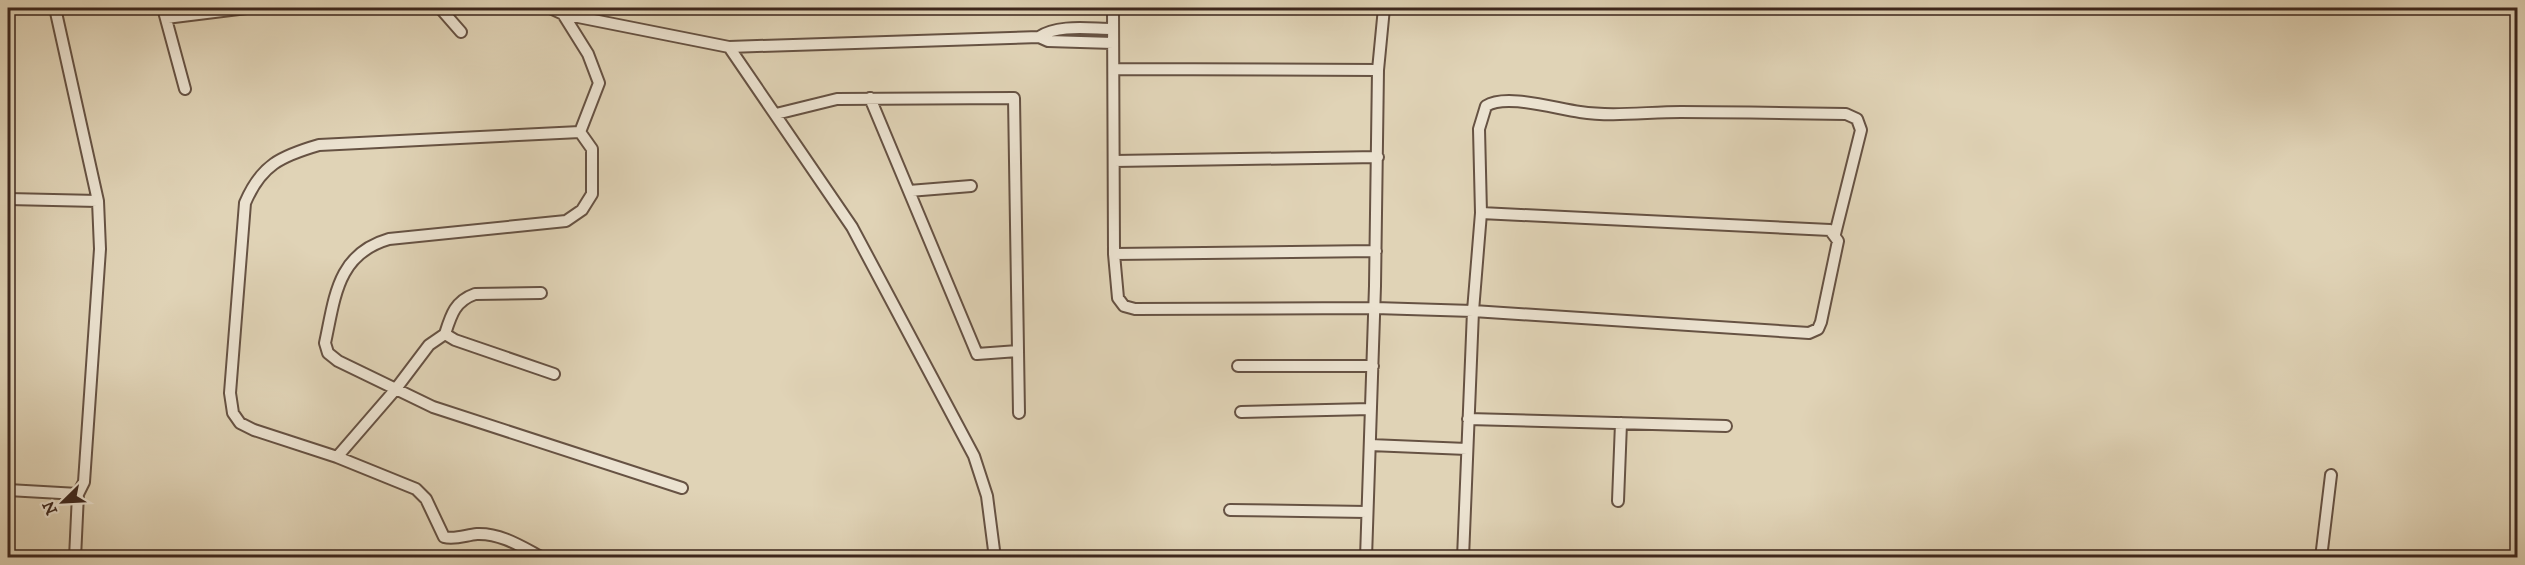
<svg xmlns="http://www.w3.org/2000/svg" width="2525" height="565" font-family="'IM FELL DW Pica',serif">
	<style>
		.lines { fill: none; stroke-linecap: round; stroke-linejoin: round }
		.street-casing { stroke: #665243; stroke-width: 14 }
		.street { stroke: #ebe2d0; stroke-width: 10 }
	</style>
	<rect width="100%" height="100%" fill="#e0d3b6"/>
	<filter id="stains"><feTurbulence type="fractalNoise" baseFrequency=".00333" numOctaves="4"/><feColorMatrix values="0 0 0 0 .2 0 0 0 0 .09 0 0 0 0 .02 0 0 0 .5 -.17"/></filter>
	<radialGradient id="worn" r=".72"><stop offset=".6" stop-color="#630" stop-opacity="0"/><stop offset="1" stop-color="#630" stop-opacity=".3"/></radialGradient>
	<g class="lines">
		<g class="street-casing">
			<path id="street" d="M55,8L98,201L100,249L84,482L78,494L75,558
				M163,8L185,89
				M440,8L461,32
				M550,8L563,14L729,47L1039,37L1048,41L1113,43
				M1113,8L1114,254L1118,298L1124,306L1135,309L1375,308L1473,311L1809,333L1818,329L1821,322L1838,241L1830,230L1481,213L1473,311L1463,558
				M166,18L247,8
				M1039,37C1058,24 1090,29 1113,29
				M729,47L852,227L974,456L987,496L995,558
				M1115,69L1378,70
				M870,98L977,354L1018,351
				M776,114L837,99L1014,98L1019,413
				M580,132L592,149V194L582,210L566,221L389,239C337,254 335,297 325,343L328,353L338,361L433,407L682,488
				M1114,161L1378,157
				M909,191L971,186
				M8,199L98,201
				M1481,213L1479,129L1486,106C1506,93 1556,109 1580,112C1613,117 1647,112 1681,112C1736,112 1791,113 1846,114L1857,119L1861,130L1835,234
				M1114,254L1376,251
				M445,334C451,315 455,301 475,294L541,293
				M1238,366H1373
				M1241,412L1371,409
				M1468,419L1726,426
				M1370,445L1467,449
				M337,457L395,390L429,345L445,334L455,340L554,374
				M8,490L78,494
				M1618,501L1621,423
				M1230,510L1367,512
				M543,558C522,547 501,533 477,534C466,535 455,540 444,537L426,499L416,489L337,457L254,430L240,423L233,413L230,393L245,203C261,165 281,156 319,145L580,132L599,83L588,54L563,14
				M1366,558L1375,286L1378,70L1384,8
				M2321,558L2331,475"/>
		</g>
		<use href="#street" class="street"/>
	</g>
	<rect width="2525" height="565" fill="none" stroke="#e0d3b6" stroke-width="30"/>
	<rect x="9" y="9" width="2507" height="547" fill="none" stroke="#3d271d" stroke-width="3"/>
	<rect x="15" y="15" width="2495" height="535" fill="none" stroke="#3d271d" stroke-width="1.5"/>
	<g transform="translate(63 502) rotate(246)" stroke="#ebe2d0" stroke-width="4.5" paint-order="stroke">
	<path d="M0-4.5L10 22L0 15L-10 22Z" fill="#3d271d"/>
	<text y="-9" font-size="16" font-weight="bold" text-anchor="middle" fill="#3d271d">N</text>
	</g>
	<rect width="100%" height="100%" filter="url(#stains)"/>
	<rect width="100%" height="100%" fill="url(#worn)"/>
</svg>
